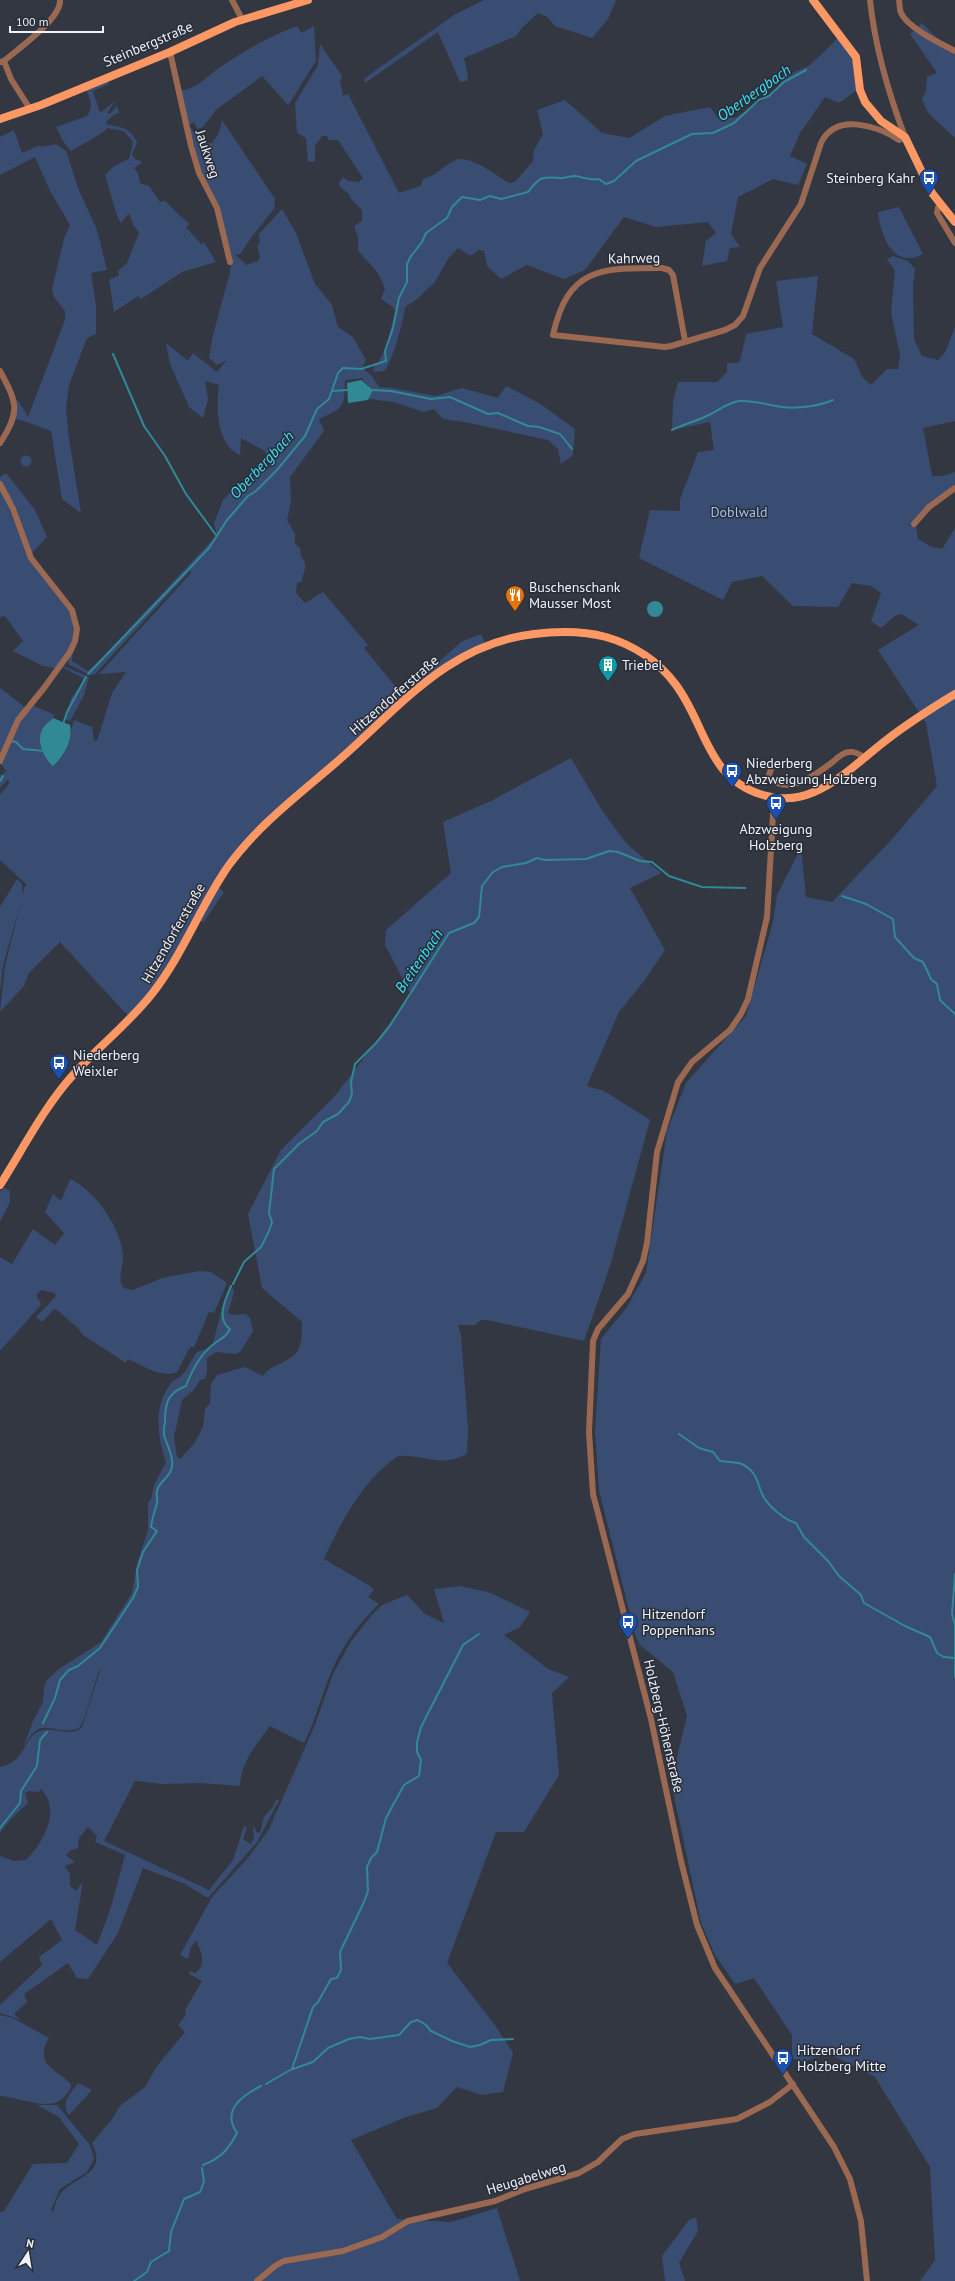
<svg xmlns="http://www.w3.org/2000/svg" width="955" height="2281" font-family="'PT Sans',sans-serif">
	<style>
		.green { fill: #394d73; fill-rule: evenodd }
		.water { fill: #328996 }
		.lines { fill: none; stroke-linecap: round; stroke-linejoin: round }
		.stream { stroke: #328996; stroke-width: 2 }
		.minor { stroke: #9b6951; stroke-width: 6 }
		.major { stroke: #fd9864; stroke-width: 8 }
		.labels { text-anchor: middle; stroke-width: 3; stroke-linejoin: round; paint-order: stroke }
		.street-label { font-size: 14px; fill: #eff2f9; stroke: #282d37 }
		.poi-label { font-size: 14px; fill: #eff2f9; stroke: #282d37; text-anchor: start }
		.park-label { font-size: 14px; fill: #a3c0f4; stroke: #282d37 }
		.water-label { font-size: 15px; font-style: italic; fill: #3be4fb; stroke: #282d37 }
	</style>
	<rect width="100%" height="100%" fill="#323742"/>
	<path class="green" d="M484,0H616L608,19L592,38L555,26L547,17L538,13L521,29L516,36L464,58L468,76L467,81L460,82L438,32L365,83L364,79L373,72L454,15Z
		M922,23L937,38L955,48V138L928,113L922,99L926,91L927,77L937,73L910,34Z
		M298,26L301,33L314,26L316,61L289,104L288,105L262,76L216,110L203,127L197,129L194,122L189,125C195,133 202,145 212,143L219,133L222,120L275,199L274,209L253,235L240,254L236,255L246,265L258,261L260,257L257,247L260,242L259,234L282,209L296,233L315,284L332,305L338,327L353,337L366,360L362,368L371,375L379,387L391,388L436,396L462,388L498,398L506,386L539,403L575,429L573,455L561,464L558,449L548,440L469,423L443,419L434,409L423,412L394,402L369,399L373,390L363,381V378L345,380C344,408 345,407 319,419L324,431L290,477L291,502L287,520L295,534V544L300,548L301,556L305,563V569L301,582L297,583L296,593L305,603L323,592L368,645L364,648L404,697L255,829L149,992L128,1016L60,942L29,973L24,986L0,1012L5,966L25,886L27,885L0,860V795L10,782L7,780L0,788V775H2L6,771L1,764L14,729L32,705L55,715L41,731L40,742L64,755L74,720L92,727L94,741H97L112,693L126,672L99,674L191,573L190,571L94,675H90L68,664V660L73,650L72,661L88,671L98,662L217,535L214,523L223,500L236,487L270,467L265,451L241,438L240,455C216,445 216,406 219,385L205,381L208,399L203,418L189,407L170,364L166,343L188,361L193,353L217,372L227,360L217,365L209,358L212,339L230,272L232,257L201,172L179,91C198,88 204,79 219,68C242,52 271,35 298,26Z
		M838,38L852,54L857,90L839,103L825,97L800,133L790,156L807,164L798,185L773,179L738,197L731,234L740,247L730,248L727,261L702,266L706,241L716,233L708,222L656,227L624,217L585,270L564,279L527,265L501,279L487,266L484,251L478,250L474,254L469,255L458,248L448,259L435,282L417,299L405,307C404,319 392,364 384,371L373,372L375,363H378L387,345L395,311L393,307L381,299L385,289C378,268 370,266 358,250V237L354,226L362,221V210L351,199L349,194L340,187L339,183L343,177L348,181L359,182L363,178L338,140H329L327,136H322L315,146V161L313,162L308,161L306,138L297,133L295,103L318,65L320,44L342,76L340,81L343,96L348,94L399,193L421,186L423,179C440,174 442,166 456,160C468,154 498,176 509,183L515,182L533,161L534,150L543,134L537,110L565,100L602,133L629,138L665,116L710,107L718,118H735L774,93L784,77L810,65Z
		M107,79L109,84L93,91L100,113L115,101L107,113L110,114L117,106L119,113L113,115L106,122L107,125C122,127 131,128 137,143L132,154L135,159L143,162L134,168L138,173L140,183L149,186L160,202L165,201L189,224L186,227L201,244L204,242L216,262L182,272L141,299L138,296L114,312L109,280L119,275L118,271L127,263L139,233L133,224L129,213L121,223L117,216L105,175L114,166L129,159L133,142L124,131L107,128C105,133 79,146 71,151L63,141L56,127L87,116C94,106 90,98 85,88Z
		M14,130L22,153L40,145L41,147L56,144L66,151L78,188L97,230L107,270L91,273L96,306V334L87,338L69,385L66,408L68,432L81,513L62,499L51,431L24,421L14,419L17,410L16,401L18,400L28,417L65,320V311L54,297L52,289L64,239L70,225L50,191L35,157L0,175V137Z
		M899,207L923,254C893,270 881,236 878,212Z
		M893,256L908,261L915,269L913,286L914,339L922,356L938,360L946,351L955,327V421L923,428L932,476H943L955,472V486L909,526H916L918,539L932,547L942,549L955,528V2281H920L935,2260L930,2167L875,2077L828,2053L803,2062L792,2058V2035L754,1978L735,1984L715,1955L701,1923L671,1782L687,1716L673,1672L640,1645L635,1634L599,1490L595,1431L601,1339L627,1307L646,1273L667,1131L686,1083L746,1016L773,922L777,895L801,848L806,897L832,902L894,837L937,786L926,723L878,650L919,625L901,614L895,616L881,628L871,621L881,593L871,586L852,583L838,607L793,606L762,576L732,582L723,600L639,558L650,510L680,511V499L698,452L714,450L710,422L672,430L673,401L678,382H717L727,372V363H737L740,361L746,334L783,327L776,281L818,276L812,334L854,359L863,378L871,385L887,369H898L900,354L891,313L895,271L887,259Z
		M20.5 461a5.5 5.5 0 1 1 11 0a5.5 5.5 0 1 1-11 0Z
		M6,473L35,510L47,537L31,554L0,482V477Z
		M0,487L21,538L72,615L75,629L72,646L55,668L43,666L13,651L23,641L5,616L0,617Z
		M481,634L485,643L454,658L418,684L416,682L461,642Z
		M63,666L89,677L84,695L70,721L64,719L72,697L82,683L83,678L62,667Z
		M0,688L26,708L0,756Z
		M571,758L603,812L626,843L661,873L630,888L665,950L644,981L619,1012L587,1086L604,1091L650,1120L610,1266L584,1341L487,1320H481L475,1325H458L461,1335L468,1428L467,1453C445,1469 422,1454 398,1456C362,1481 342,1520 324,1559L370,1586L374,1590L368,1597L379,1604C356,1625 339,1651 328,1680C320,1701 314,1723 304,1743L270,1726C257,1744 240,1763 240,1786L200,1783L163,1784L135,1781L104,1841L209,1890L233,1860L244,1826L247,1827L243,1839L251,1844L254,1837L253,1827H255L256,1832L260,1833L264,1817L273,1807L276,1799L279,1800L257,1842L208,1898L183,1883L143,1868L118,1933L88,1979L77,1978L68,1963L24,1994L27,2002L14,2014L21,2020L0,2013V2005L42,1965L39,1957L62,1940L51,1919L0,1962V1856L13,1861L26,1860C43,1843 62,1810 41,1789L39,1792L29,1791L25,1793L28,1803L11,1819L0,1833V1767C28,1761 22,1737 40,1731C53,1726 72,1738 82,1727L100,1671L99,1670L84,1719L79,1728C55,1738 41,1711 23,1748L33,1721L43,1702L44,1687L47,1680L59,1669L101,1642L132,1593L137,1564L148,1530V1503L151,1499L154,1485L166,1462C157,1436 153,1405 172,1382C175,1379 179,1378 182,1375C188,1369 192,1358 197,1352L212,1347L224,1301L232,1287L234,1292L228,1313L233,1315L246,1314L250,1318L253,1331L241,1351L236,1354L216,1352L207,1358V1372L205,1379L200,1380L194,1390L182,1400L174,1437L177,1457L180,1459L194,1444L203,1427L205,1409L210,1403L211,1384L217,1375L245,1367L263,1376C271,1363 290,1364 298,1350C302,1344 302,1330 302,1322L262,1288L248,1214L281,1150L335,1096L411,995L385,945L386,930L451,873L443,822L491,801ZM88,1827L97,1836L95,1842L125,1855L111,1907L97,1945L75,1930L83,1881L76,1891L70,1886V1874L65,1866L75,1862L66,1855L71,1850L78,1848L79,1838Z
		M17,879L22,884L23,895L3,965L0,993V907Z
		M218,887L224,892L203,923L200,920Z
		M70,1179C95,1190 121,1228 123,1255C124,1265 116,1281 124,1288L133,1290L162,1278L199,1271L211,1272L227,1283L214,1313L209,1312L194,1347H190L177,1372C162,1379 142,1365 128,1359L126,1363L83,1335L78,1328L57,1310L54,1309L42,1322L36,1317L56,1296L54,1293L41,1290L36,1295L41,1304L40,1306L0,1351V1257L12,1264L33,1229L55,1245L64,1233L45,1212L53,1194L61,1201Z
		M5,1188L10,1191V1202L0,1222V1191Z
		M461,1586L491,1593L530,1612L520,1627L504,1635L548,1669L569,1677L552,1693L559,1775L524,1832H496L447,1963L497,2028L513,2053L503,2092L482,2095L457,2087L437,2108L406,2117L351,2140L397,2219L451,2222L497,2208L520,2281H0V2212L4,2211L33,2164L67,2163L79,2144L59,2117L37,2105H57L90,2145L94,2159L87,2172L60,2189L51,2210L53,2212C55,2205 57,2197 62,2192C76,2176 108,2174 92,2143L112,2119L120,2106L145,2087L157,2066L185,2032L178,2025L186,2015L185,2010L202,1981L189,1974L190,1971L195,1973C208,1965 200,1949 196,1940L191,1947L188,1959L180,1955L212,1897L248,1858L269,1829L315,1725L333,1674L350,1643L371,1616L382,1605L407,1595L425,1614L444,1623L434,1589Z
		M0,2015L13,2018L49,2038C34,2064 54,2068 71,2084C72,2088 69,2091 66,2095C53,2114 19,2097 0,2096Z
		M78,2083L92,2090L69,2115C60,2103 71,2093 78,2083Z
		M696,2217L698,2231L679,2263L685,2281H665L662,2256L689,2220Z"/>
	<path class="water" d="M361,380L373,390L368,400L348,403L347,383Z
		M647 609a8 8 0 1 1 16 0a8 8 0 1 1-16 0Z
		M53,718L70,725C73,741 64,756 53,766C45,760 37,743 41,732C43,726 49,722 53,718Z"/>
	<g class="lines">
		<path class="stream" d="M113,354L144,426L165,456L186,494L216,535
			M372,390L391,391L431,399L450,397L488,414L498,413L528,426L539,427L560,434L572,449
			M333,391L347,390
			M672,430C684,424 697,421 709,415C719,410 727,403 739,401C755,400 767,405 782,407C798,409 819,406 833,400
			M88,674L209,548L227,520L248,496L256,491L277,470L305,436L317,409L329,399L338,373L343,368L361,369L386,361L385,351L393,328L399,298L407,282V264L411,256L422,242L426,233L447,218L452,207L462,197L480,200L490,196L501,199L528,192C541,175 542,177 562,178C566,178 570,176 575,176C583,177 591,181 599,179L606,184L614,181L636,161L692,134L713,133L734,123L759,100L769,96L784,82L806,70
			M63,724L67,712L86,677
			M10,741L16,742L23,749L45,751
			M0,781L3,776
			M842,896L866,904L893,919L895,937L914,958L923,962L931,979L937,984L940,1000L955,1014
			M233,1284L244,1262L261,1247L269,1231L272,1222L269,1213L274,1169L299,1144L317,1131L323,1122L338,1114L349,1102L352,1094L351,1082L355,1064L376,1043L389,1027L449,933L474,923L479,917L482,886L493,872L502,867L526,863L537,858L545,860L586,859L609,851L618,852L640,861L652,862L669,876L702,887L745,888
			M679,1434L699,1448L713,1452L720,1461C727,1462 736,1462 742,1464C756,1471 757,1481 762,1494C767,1505 784,1520 796,1523L804,1537L828,1561L839,1576L861,1595L864,1603L905,1626L930,1637L937,1653L944,1657L954,1658
			M955,1574L952,1614L955,1625V1677
			M43,1723L55,1698L60,1680L69,1670L78,1666L100,1648L133,1598L138,1587L137,1570L143,1552L157,1531L151,1527C152,1518 155,1511 157,1503C158,1498 155,1493 158,1488C161,1481 169,1477 171,1470C175,1460 168,1447 165,1438C163,1434 164,1427 165,1422C165,1404 167,1393 186,1386C192,1370 200,1354 215,1343C222,1338 226,1337 230,1329C216,1319 225,1300 231,1286
			M0,1828L20,1803L21,1791L37,1766L40,1740L47,1732
			M293,2069L313,2062L328,2048L349,2039L360,2037L370,2039L399,2035L411,2022L418,2020L426,2025L431,2031L452,2041L470,2047L480,2045L491,2040L513,2039
			M266,2084L292,2069L313,2007L318,2002L331,1979L337,1978L341,1970L340,1952L364,1902L368,1891L367,1867L371,1858L377,1852L386,1818L404,1785L419,1776L421,1760L417,1752V1742L421,1727L463,1645L479,1634
			M203,2165C221,2158 228,2150 237,2133C221,2110 243,2095 261,2086
			M134,2281L147,2272L151,2262L169,2251L171,2232L184,2199L200,2192L204,2182L202,2168"/>
		<path class="minor" d="M232,0L242,19
			M899,0C900,4 899,9 901,13C908,28 940,43 955,51
			M170,52L191,146L199,173L217,208L230,262
			M4,61L11,79L30,109
			M0,62L4,61C19,48 61,19 60,0
			M939,204L937,213L955,243
			M685,341L673,275L669,270L662,268C601,268 568,267 553,335L665,347L671,346L725,330L735,325L743,316L760,268L801,204L821,143C836,112 878,126 899,140L905,137C888,92 875,48 870,0
			M0,371C17,403 21,411 0,443
			M0,484L13,509L31,558L72,610L77,629L75,641L70,652L44,688L18,720L0,761
			M914,524L929,507L955,488
			M772,767L769,775L770,779C793,795 816,774 834,761C838,757 844,752 850,752C855,751 860,755 864,757
			M774,798L767,917L748,999L741,1014L730,1030L692,1062L678,1082L657,1152L647,1243L643,1261L628,1294L598,1329L593,1341L589,1432L593,1494L651,1719L681,1861L697,1925L715,1968L834,2147L850,2179L861,2221L867,2281
			M257,2281L275,2266L284,2261L343,2251L382,2237L408,2221L495,2201L525,2189L579,2173L598,2162L622,2139L635,2134L737,2119L770,2102L793,2084"/>
		<path class="major" d="M813,0L856,57L860,90L865,102L881,121L905,137L932,193L955,222
			M0,119L41,105L170,52L235,22L308,0
			M0,1185C23,1149 44,1107 73,1075C98,1047 128,1024 151,995C183,955 200,906 229,865C259,824 301,793 339,760C400,707 448,644 534,634C559,631 583,631 606,637C634,645 659,662 676,685C706,725 707,779 763,795C780,800 798,799 814,792C842,780 865,756 889,738C910,722 932,708 955,694"/>
	</g>
	<defs>
		<g id="bus-pin" transform="scale(1)"><path d="M0 17L-7.5 6A9.5 9.5 0 1 1 7.5 6Z" fill="#1a4fb4" stroke="#282d37"/><path d="M-5-6H5V4H4V6H2V4H-2V6H-4V4H-5ZM-3.5-4V0h7V-4ZM-3.5 1.2v1.5H-2V1.2ZM2 1.2v1.5H3.5V1.2Z" fill="#fff"/></g>
		<g id="restaurant-pin" transform="scale(1)"><path d="M0 17L-7.5 6A9.5 9.5 0 1 1 7.5 6Z" fill="#e8710a" stroke="#282d37"/><path d="M-5-6h1v4h1v-4h1v4h1v-4h1v5L-1.5 .5V6h-2V.5L-5-1ZM5-6V6H3V1.5H1.5Q1.5-4 5-6Z" fill="#fff"/></g>
		<g id="building-pin" transform="scale(1)"><path d="M0 17L-7.5 6A9.5 9.5 0 1 1 7.5 6Z" fill="#0f9aa8" stroke="#282d37"/><path d="M-4-6H4V6H1V3H-1V6H-4ZM-2.5-4.3h1.7v1.8h-1.7ZM.8-4.3h1.7v1.8H.8ZM-2.5-1h1.7V.8h-1.7ZM.8-1h1.7V.8H.8Z" fill="#fff"/></g>
	</defs>
	<g fill-rule="evenodd">
		<use href="#bus-pin" x="929" y="178"/>
		<use href="#restaurant-pin" x="515" y="595"/>
		<use href="#building-pin" x="608" y="665"/>
		<use href="#bus-pin" x="732" y="771"/>
		<use href="#bus-pin" x="776" y="803"/>
		<use href="#bus-pin" x="59" y="1063"/>
		<use href="#bus-pin" x="628" y="1622"/>
		<use href="#bus-pin" x="783" y="2058"/>
	</g>
	<g class="labels">
		<g class="street-label">
			<text transform="translate(148 44) rotate(-23)" y="5">Steinbergstraße</text>
			<text transform="translate(208 154) rotate(72)" y="5">Jaukweg</text>
			<text transform="translate(634 258) rotate(-1)" y="5">Kahrweg</text>
			<text transform="translate(394 695) rotate(-41)" y="5">Hitzendorferstraße</text>
			<text transform="translate(173 933) rotate(-60)" y="5">Hitzendorferstraße</text>
			<text transform="translate(664 1726) rotate(77)" y="5">Holzberg-Höhenstraße</text>
			<text transform="translate(526 2178) rotate(-17)" y="5">Heugabelweg</text>
		</g>
		<g class="poi-label">
			<text x="915" y="183" text-anchor="end">Steinberg Kahr</text>
			<text x="529" y="592">Buschenschank<tspan x="529" dy="16">Mausser Most</tspan></text>
			<text x="622" y="670">Triebel</text>
			<text x="746" y="768">Niederberg<tspan x="746" dy="16">Abzweigung Holzberg</tspan></text>
			<text x="776" y="834" text-anchor="middle">Abzweigung<tspan x="776" dy="16">Holzberg</tspan></text>
			<text x="73" y="1060">Niederberg<tspan x="73" dy="16">Weixler</tspan></text>
			<text x="642" y="1619">Hitzendorf<tspan x="642" dy="16">Poppenhans</tspan></text>
			<text x="797" y="2055">Hitzendorf<tspan x="797" dy="16">Holzberg Mitte</tspan></text>
		</g>
		<g class="park-label">
			<text x="739" y="517">Doblwald</text>
		</g>
		<g class="water-label">
			<text transform="translate(754 93) rotate(-35)" y="5">Oberbergbach</text>
			<text transform="translate(262 465) rotate(-47)" y="5">Oberbergbach</text>
			<text transform="translate(419 961) rotate(-56)" y="5">Breitenbach</text>
		</g>
	</g>
	<g transform="translate(28 2253) rotate(12)" stroke="#282d37" stroke-width="3" paint-order="stroke">
	<path d="M0-3L7 15L0 10L-7 15Z" fill="#eff2f9"/>
	<text y="-6" font-size="11" font-weight="bold" text-anchor="middle" fill="#eff2f9">N</text>
	</g>
	<path d="M10 26v6h93v-6" fill="none" stroke="#eff2f9" stroke-width="2"/>
	<text x="16" y="26" font-size="12" fill="#eff2f9" stroke="#282d37" stroke-width="3" paint-order="stroke">100 m</text>
</svg>
